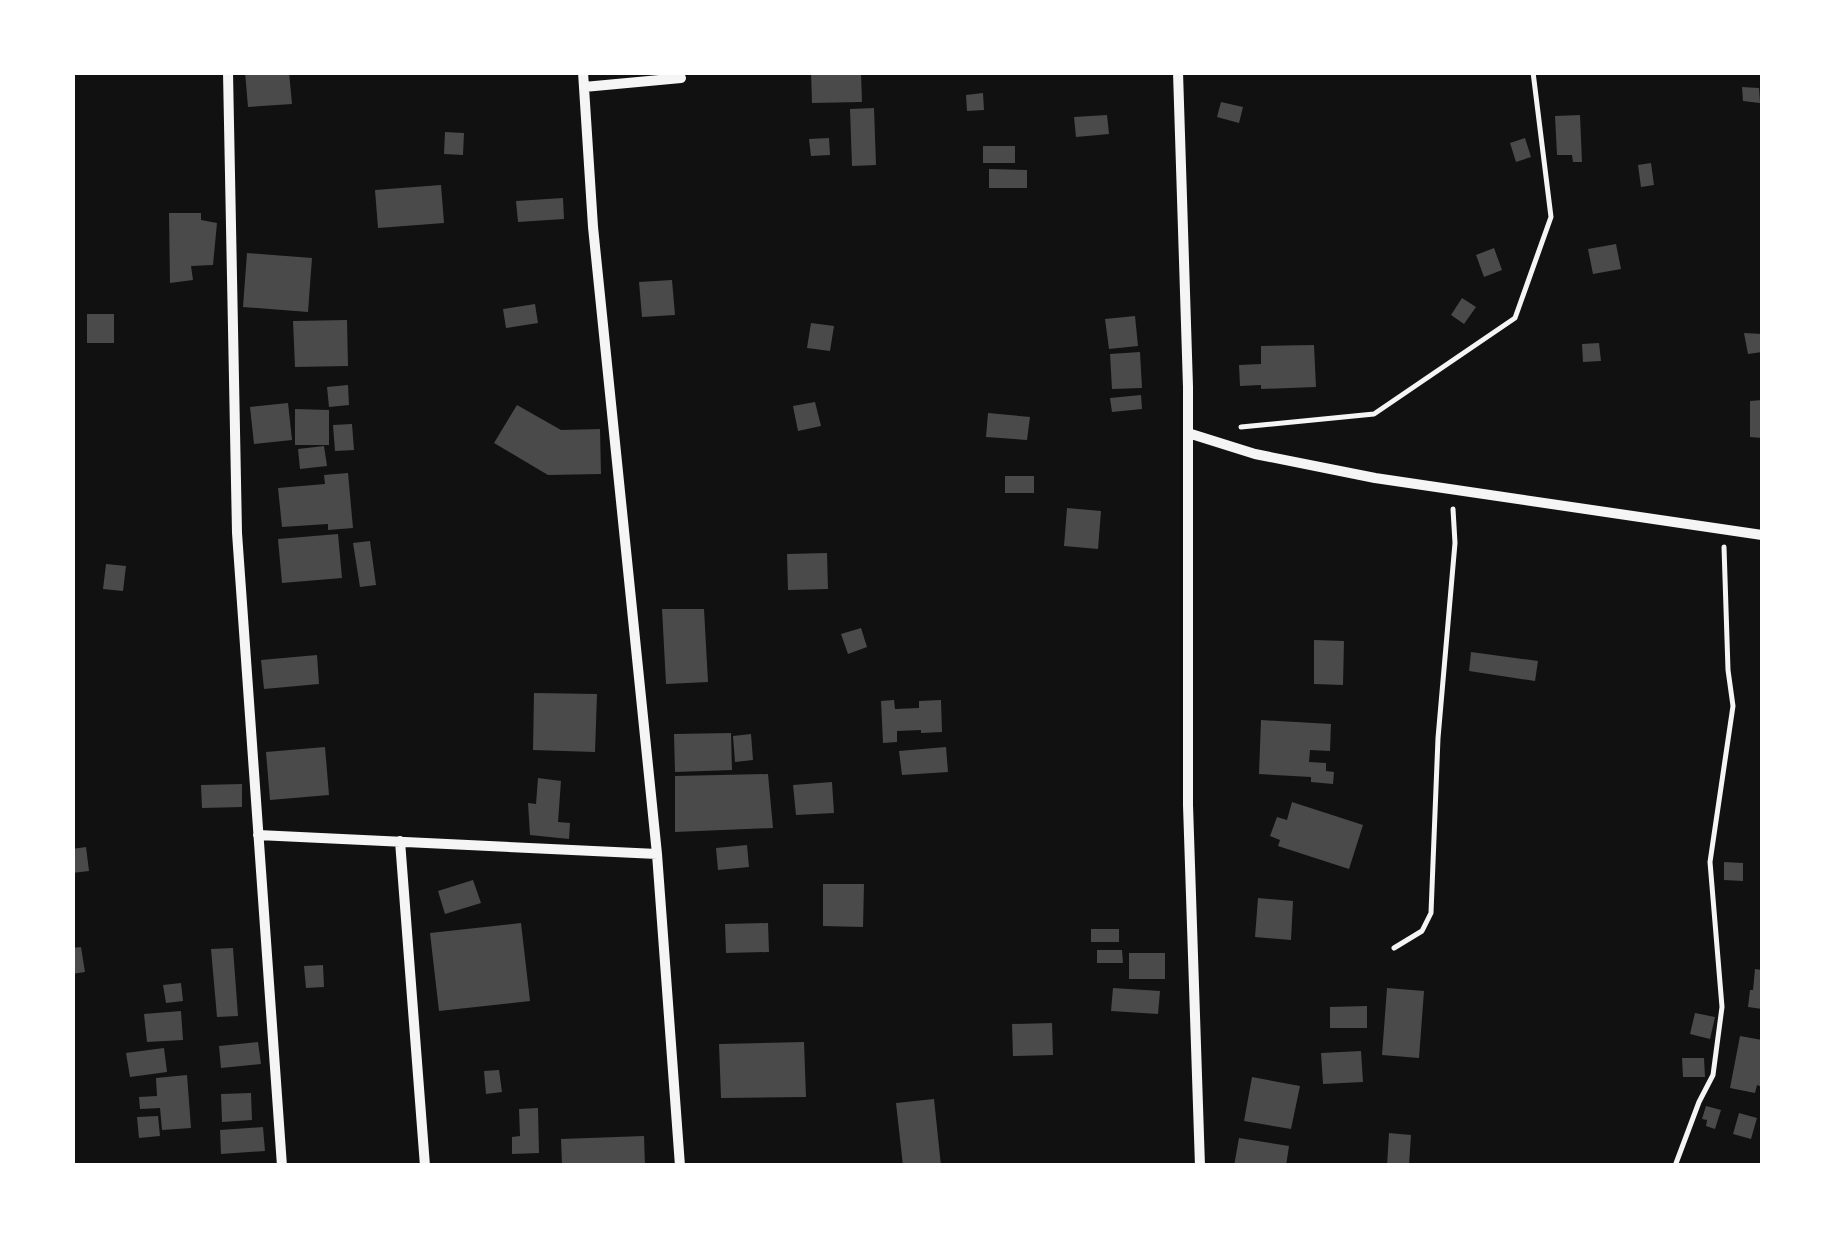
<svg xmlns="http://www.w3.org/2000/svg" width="1835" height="1238" font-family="'Golos Text',sans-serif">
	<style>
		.building { fill: #4a4a4a }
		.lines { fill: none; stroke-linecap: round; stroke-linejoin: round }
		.path { stroke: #f5f5f5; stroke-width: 5 }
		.minor { stroke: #f5f5f5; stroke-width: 10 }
	</style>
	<rect width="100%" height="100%" fill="#111"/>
	<path class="building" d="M245,72H289L292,104L248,107Z
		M811,72H861L862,102L812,103Z
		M1742,87L1759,88L1760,103L1743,101Z
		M983,93L984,110L967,111L966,95Z
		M1221,102L1243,107L1239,123L1217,117Z
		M874,108L876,165L852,166L850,109Z
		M1107,115L1109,134L1076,137L1074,117Z
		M1580,115L1582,162H1573L1572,155H1557L1555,116Z
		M445,132L464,133L463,155L444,154Z
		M829,138L830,155L811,156L809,139Z
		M1525,138L1531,157L1516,162L1510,143Z
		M983,146H1015V163H983Z
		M1651,163L1654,185L1641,187L1638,165Z
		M989,169L1027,170V188H989Z
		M441,185L444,223L378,228L375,190Z
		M563,198L564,219L518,222L516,201Z
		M169,213H201V220L217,223L213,265L191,266L193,280L170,283Z
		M1616,244L1621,269L1593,274L1588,249Z
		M1494,248L1502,270L1484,277L1476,255Z
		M247,253L312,258L308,312L243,307Z
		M672,280L675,315L642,317L639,282Z
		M1462,298L1476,307L1464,324L1451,315Z
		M535,304L538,323L506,328L503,309Z
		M87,314H114V343H87Z
		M1135,316L1138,346L1109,349L1105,319Z
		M347,320L348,366L295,367L293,321Z
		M811,323L834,326L830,351L807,348Z
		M1744,333L1762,334V352L1748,354Z
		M1599,343L1601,361L1583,362L1582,344Z
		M1314,345L1316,387L1261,389V385L1240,386L1239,365L1261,364V346Z
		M1140,352L1142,388L1112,389L1110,354Z
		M348,385L349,405L329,407L327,387Z
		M1141,395L1142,409L1112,412L1110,398Z
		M1762,400V438L1750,437V401Z
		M815,402L821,426L798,431L793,406Z
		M288,403L292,440L254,444L250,407Z
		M517,405L561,430L600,429L601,474L548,475L494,443Z
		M295,409L329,410V445H295Z
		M988,413L1030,417L1027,440L986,437Z
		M352,424L354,450L335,451L333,425Z
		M324,446L327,466L300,469L298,449Z
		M348,473L353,528L328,530V524L282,527L278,488L325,484L324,475Z
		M1005,476H1034V493H1005Z
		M1067,508L1101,511L1098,549L1064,546Z
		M338,534L342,578L282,583L278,539Z
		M370,541L376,585L360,587L353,543Z
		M827,553L828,589L788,590L787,554Z
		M106,564L126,566L123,591L103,589Z
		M662,609H704L708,682L666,684Z
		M861,628L867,647L848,654L841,634Z
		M1314,640L1344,641L1343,685L1314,684Z
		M1471,652L1538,661L1535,681L1469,671Z
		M317,655L319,684L264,689L261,660Z
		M534,693L597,694L595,752L533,750Z
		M894,700L895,709L919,708V701L941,700L942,732L921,733V730L897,731V742L883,743L881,701Z
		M1261,720L1331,724L1330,751L1310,750L1309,762L1326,763V771L1334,772L1333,784L1311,782V777L1259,774Z
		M731,733L732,770L675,772L674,734Z
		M751,734L753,760L735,762L733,736Z
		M325,747L329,795L270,800L266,752Z
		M946,747L948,772L902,775L899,751Z
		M768,774L773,828L675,832V776Z
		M538,778L561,781L558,822L570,823L569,839L530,835L528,803L536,804Z
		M832,782L834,813L796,815L793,785Z
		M242,784V807L202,808L201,785Z
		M1292,802L1363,825L1349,869L1278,846L1280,840L1270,836L1277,817L1287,820Z
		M747,845L749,867L718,870L716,848Z
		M86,847L89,871L72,873V849Z
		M1724,862L1743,863V881L1724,880Z
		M473,880L481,903L445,914L438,891Z
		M823,884H864L863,927L823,926Z
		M1258,898L1293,901L1291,940L1255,937Z
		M521,923L530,1001L439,1011L430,933Z
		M768,923L769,952L726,953L725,924Z
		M1091,929H1119V942H1091Z
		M81,947L85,972L72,974V948Z
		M233,948L238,1016L217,1017L211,949Z
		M1097,950H1122L1123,963H1097Z
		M1129,953H1165V979H1129Z
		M323,965L324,987L306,988L304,966Z
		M1755,969L1762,970V1009L1748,1007L1750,990H1753Z
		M181,983L183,1001L166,1003L163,985Z
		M1113,988L1160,991L1158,1014L1111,1011Z
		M1387,988L1424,991L1419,1058L1382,1055Z
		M1367,1006V1028H1330V1007Z
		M181,1011L183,1040L147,1042L144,1014Z
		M1695,1013L1715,1017L1710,1039L1690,1034Z
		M1052,1023L1053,1055L1013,1056L1012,1024Z
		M1740,1036L1762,1040V1087L1757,1085L1755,1093L1730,1088Z
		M258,1042L261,1064L221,1068L219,1046Z
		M804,1042L806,1097L721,1098L719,1044Z
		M164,1048L167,1072L130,1077L126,1053Z
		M1361,1051L1363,1082L1323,1084L1321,1053Z
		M1682,1058H1704L1705,1077H1683Z
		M499,1070L502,1092L486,1094L484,1071Z
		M187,1075L191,1128L162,1130L160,1108L140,1109L139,1097L157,1096L156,1078Z
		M1252,1077L1300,1086L1291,1129L1244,1121Z
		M251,1093L252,1120L222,1122L221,1094Z
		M934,1099L941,1166H903L896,1103Z
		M1706,1106L1721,1110L1715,1129L1706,1126L1707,1120L1702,1119Z
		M538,1108L539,1153L512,1154V1137L520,1136L519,1109Z
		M1739,1113L1757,1118L1751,1139L1733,1134Z
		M158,1116L160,1136L139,1138L137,1117Z
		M263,1127L265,1151L221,1154L220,1130Z
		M1389,1133L1411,1135L1409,1166H1387Z
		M644,1136L645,1166H562L561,1139Z
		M1239,1138L1289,1146L1286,1166H1234Z"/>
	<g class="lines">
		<path class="path" d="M1241,427L1374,414L1515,318L1551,217L1533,72
			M1394,948L1422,931L1431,913L1438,738L1455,543L1453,509
			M1675,1166L1699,1102L1713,1075L1722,1007L1710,862L1733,706L1728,670L1724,547"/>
		<path class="minor" d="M228,72L237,533L282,1166
			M583,72L593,227L657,854L680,1166
			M1178,72L1188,387V805L1200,1166
			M584,87L681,78
			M1188,433L1255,454L1375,478L1762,535
			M258,835L657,854
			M400,841L425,1166"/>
	</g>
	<rect width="1835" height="1238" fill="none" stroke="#ffffff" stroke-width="150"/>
</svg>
